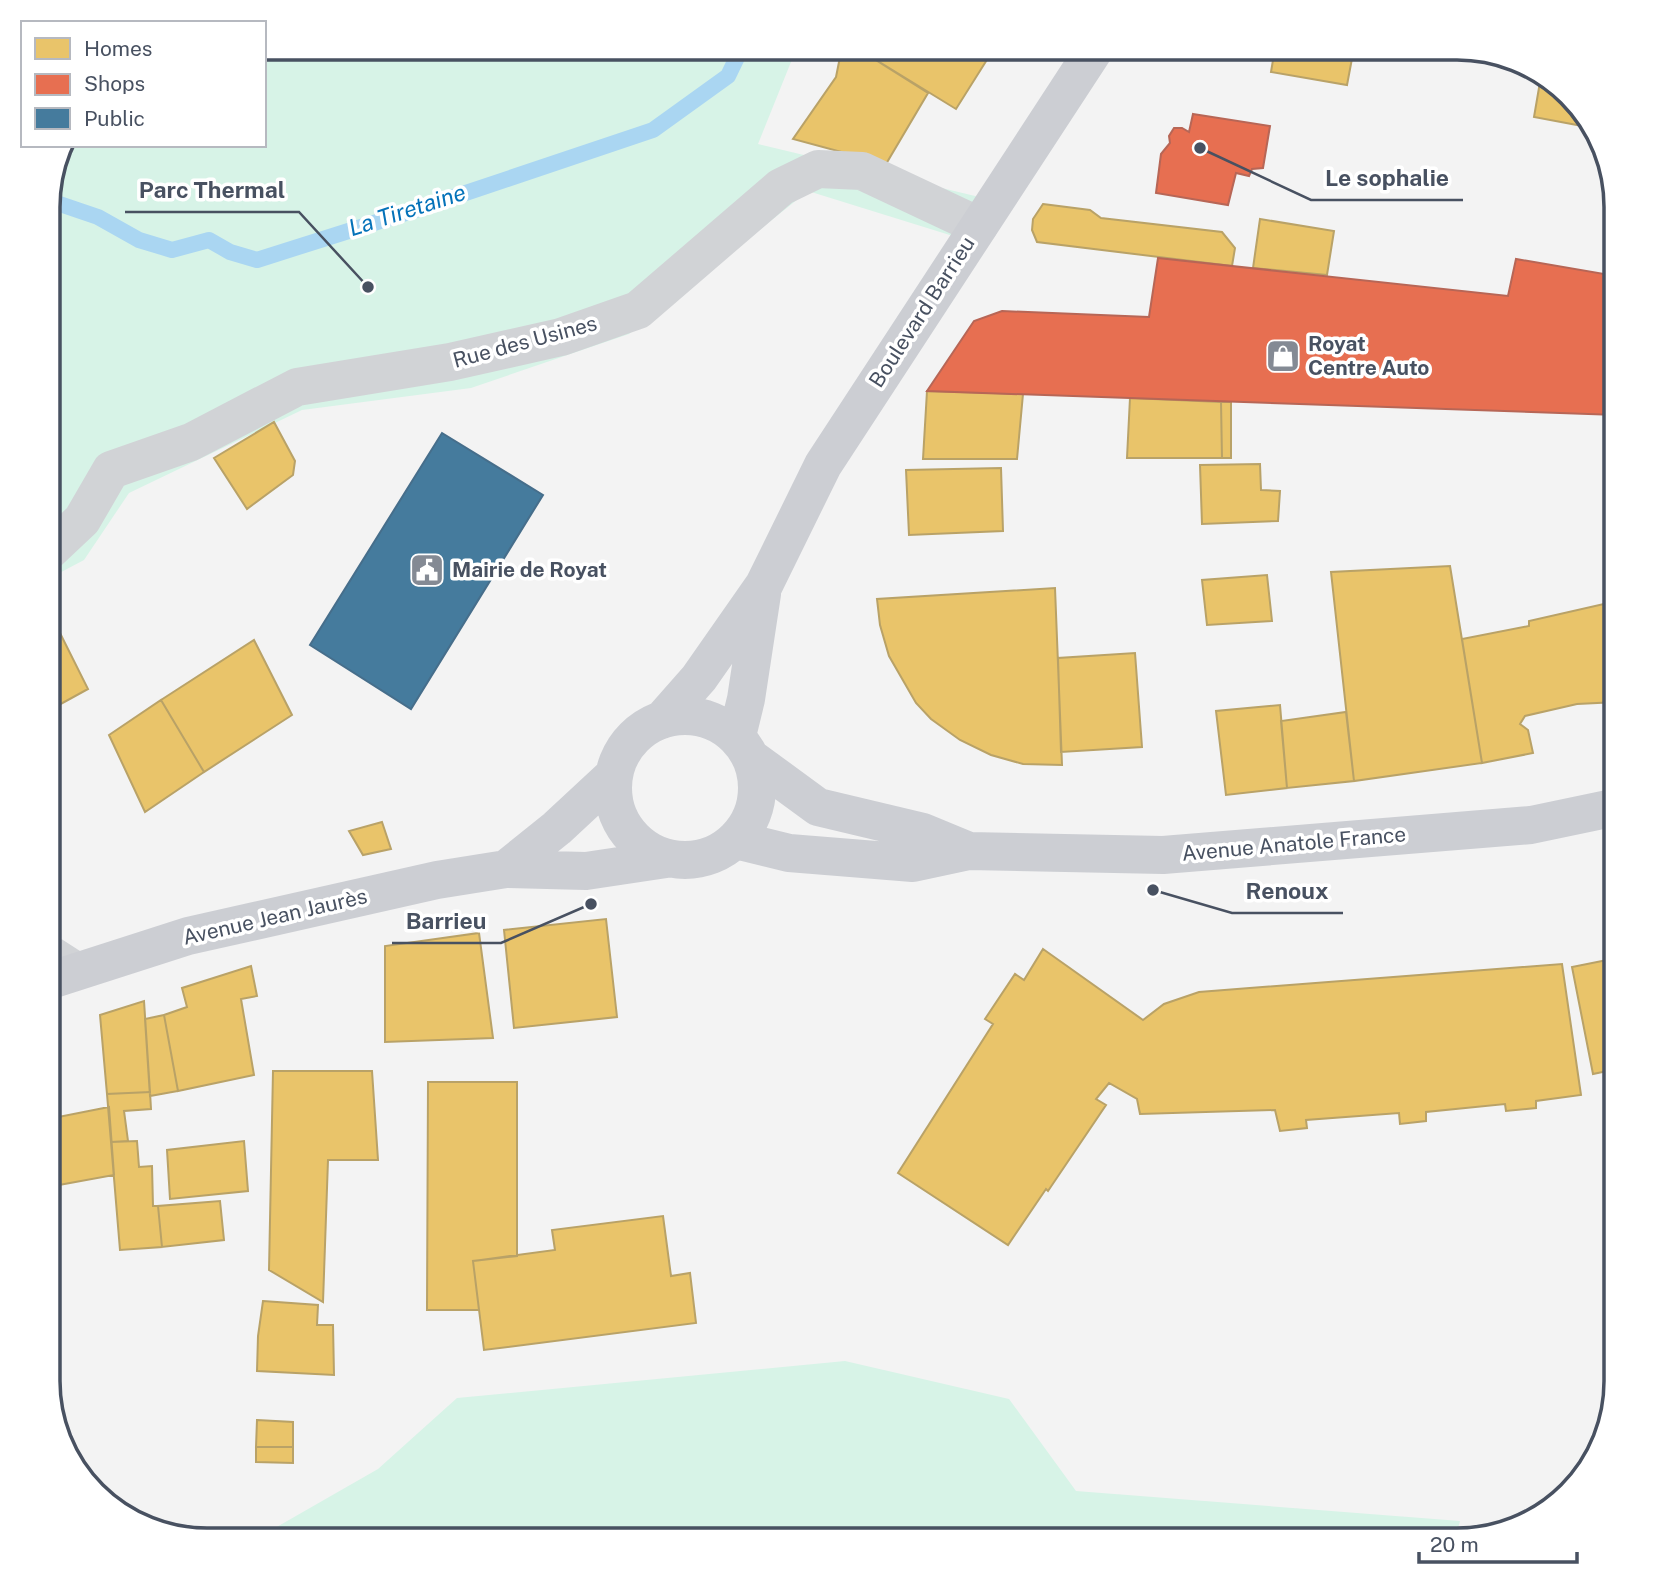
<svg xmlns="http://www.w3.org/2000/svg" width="1664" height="1587" font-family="'Public Sans',sans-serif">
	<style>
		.green { fill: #d7f3e7 }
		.homes { fill: #e9c46a; stroke: #b9a267; stroke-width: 2 }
		.shops { fill: #e76f51; stroke: #b76656; stroke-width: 2 }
		.public { fill: #457b9d; stroke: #466e8b; stroke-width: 2 }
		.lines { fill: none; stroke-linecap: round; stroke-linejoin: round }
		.stream { stroke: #aad6f2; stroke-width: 16 }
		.minor { stroke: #d1d3d6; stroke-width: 38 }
		.major { stroke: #ccced3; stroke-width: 38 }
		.labels { text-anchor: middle; stroke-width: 7; stroke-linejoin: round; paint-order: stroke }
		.street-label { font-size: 21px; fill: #485161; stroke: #fff }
		.poi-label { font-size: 21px; font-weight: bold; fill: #485161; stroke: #fff; text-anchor: start }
		.water-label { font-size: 23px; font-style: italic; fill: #0472b9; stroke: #fff }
		.rim { fill: none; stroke: #485161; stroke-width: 3.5 }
		.leader { fill: none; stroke: #485161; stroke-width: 2.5 }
		.callout-dot { fill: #485161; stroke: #fff; stroke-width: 2.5 }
		.callout-label { font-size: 23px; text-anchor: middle; font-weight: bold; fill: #485161; stroke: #fff; stroke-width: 7; stroke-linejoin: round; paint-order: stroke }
	</style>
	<rect width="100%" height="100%" fill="#f3f3f3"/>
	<path class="green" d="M264,47H797L758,144L996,201L969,241L808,191L629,334L471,388L302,410L129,493L84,560L48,579V196L61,145H264Z
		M845,1361L1009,1399L1076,1491L1460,1521L1455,1539L254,1540L378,1469L457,1398Z"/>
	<path class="homes" d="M842,47H855L928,93L886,164L793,139L836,77Z
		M855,47H995L956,109Z
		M1275,48H1354L1347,85L1271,72Z
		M1540,82L1557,85L1570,94L1593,128L1534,117Z
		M1043,204L1090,210L1101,218L1222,232L1235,248L1232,266L1037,242L1032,230L1033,219Z
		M1260,219L1334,231L1327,275L1253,268Z
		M927,391L1023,394L1017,459H923Z
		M1130,398L1221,402L1222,458H1127Z
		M1221,402H1231V458H1222Z
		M274,422L295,461L293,475L247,509L214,458Z
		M1260,464L1261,490L1280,491L1278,521L1202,524L1200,465Z
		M1001,468L1003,531L909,535L906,470Z
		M1450,566L1482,763L1354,781L1331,572Z
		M1267,575L1272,621L1207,625L1202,580Z
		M1055,588L1062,765L1023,764L991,755L960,740L931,719L916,703L889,656L880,625L877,599Z
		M1617,601V702L1577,704L1525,716L1520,724L1528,730L1533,753L1482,763L1462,639L1529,626V621Z
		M48,609L88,689L48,711Z
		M254,640L292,715L204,772L161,700Z
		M1135,653L1142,747L1061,752L1058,658Z
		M161,700L204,772L145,812L109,735Z
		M1280,705L1287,788L1226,795L1216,711Z
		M1346,712L1354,781L1287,788L1281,721Z
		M382,822L391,849L363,855L349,831Z
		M606,919L617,1017L514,1028L504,930Z
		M479,933L493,1038L385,1042V946Z
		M1043,949L1143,1020L1164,1004L1199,992L1562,964L1581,1095L1536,1101V1108L1506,1111L1505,1104L1426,1112V1121L1400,1124L1399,1113L1306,1120L1307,1128L1280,1131L1275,1110L1140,1114L1137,1099L1109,1083L1096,1099L1106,1105L1048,1191L1046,1189L1008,1245L898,1173L993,1024L985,1019L1015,974L1024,980Z
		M1617,958V1069L1593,1074L1572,967Z
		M251,966L257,996L241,999L254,1075L178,1091L164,1015L187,1007L182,988Z
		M144,1001L150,1092L107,1094L100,1015Z
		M164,1015L178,1091L150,1096L145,1019Z
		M273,1071H372L378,1160H328L323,1302L269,1270Z
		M428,1082H517V1256L473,1261L479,1310H427Z
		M150,1092L151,1109L124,1111L128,1141L111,1142L107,1094Z
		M109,1107L114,1175L48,1187V1119Z
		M1617,1138V1202L1604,1140Z
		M137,1141L139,1167L152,1166L153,1206H158L162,1247L120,1250L111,1142Z
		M244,1141L248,1191L170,1199L167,1150Z
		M220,1201L224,1240L162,1247L158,1206Z
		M663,1216L671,1276L690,1273L696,1323L484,1350L473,1261L555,1250L552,1230Z
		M263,1301L318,1305L317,1325H333L334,1375L257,1371L258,1336Z
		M257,1420L293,1422V1447H256Z
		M256,1447H293V1463L256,1462Z"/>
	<path class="shops" d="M1193,114L1270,126L1263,168L1252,169L1249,176L1236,173L1228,205L1156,193L1161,154L1170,143L1169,136L1174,128H1182L1189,132Z
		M1158,258L1508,296L1516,259L1616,276V415L927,391L974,321L1002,311L1149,317Z"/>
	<path class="public" d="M442,433L543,495L411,709L310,645Z"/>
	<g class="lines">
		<path class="stream" d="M48,200L98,217L139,240L172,250L209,240L230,252L257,260L415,210L653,130L728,76L742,47"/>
		<path class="minor" d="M48,552L82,520L111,470L191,442L297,387L450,362L561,337L638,310L781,187L818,169L862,171L979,226
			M48,953L76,971"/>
		<path class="major" d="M613 788a72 72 0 1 1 144 0a72 72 0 1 1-144 0Z
			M662,720L699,678L764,585L823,465L1096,47
			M737,736L746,699L762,594
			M751,758L818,807L923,832L969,851
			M736,840L789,853L913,863L969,851L1163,855L1531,825L1617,807
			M506,869L557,828L614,775
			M48,981L188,936L437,880L506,869L586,871L666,859"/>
	</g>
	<defs>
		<g id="shop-square" transform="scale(1.75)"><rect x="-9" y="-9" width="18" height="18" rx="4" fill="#848a94" stroke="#fff"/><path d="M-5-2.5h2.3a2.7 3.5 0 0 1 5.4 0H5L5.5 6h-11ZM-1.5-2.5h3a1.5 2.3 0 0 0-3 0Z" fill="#fff"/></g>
		<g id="civic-square" transform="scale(1.75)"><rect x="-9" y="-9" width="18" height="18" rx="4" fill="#848a94" stroke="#fff"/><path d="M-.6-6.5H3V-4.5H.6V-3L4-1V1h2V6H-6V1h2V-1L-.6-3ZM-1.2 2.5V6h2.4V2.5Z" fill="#fff"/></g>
	</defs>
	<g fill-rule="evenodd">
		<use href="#shop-square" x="1283" y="356"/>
		<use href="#civic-square" x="427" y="570"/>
	</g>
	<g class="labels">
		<g class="street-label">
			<text transform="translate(922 312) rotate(-57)" y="7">Boulevard Barrieu</text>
			<text transform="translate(525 342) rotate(-15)" y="7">Rue des Usines</text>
			<text transform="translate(1294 844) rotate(-5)" y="7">Avenue Anatole France</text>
			<text transform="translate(275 917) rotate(-13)" y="7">Avenue Jean Jaurès</text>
		</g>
		<g class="poi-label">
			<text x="1308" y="351">Royat<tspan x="1308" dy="24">Centre Auto</tspan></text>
			<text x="452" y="577">Mairie de Royat</text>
		</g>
		<g class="water-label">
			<text transform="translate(407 210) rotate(-18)" y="8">La Tiretaine</text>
		</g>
	</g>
	<path d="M0 0H1664V1587H0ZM207 60H1457A147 147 0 0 1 1604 207V1381A147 147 0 0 1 1457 1528H207A147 147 0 0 1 60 1381V207A147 147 0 0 1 207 60Z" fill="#fff" fill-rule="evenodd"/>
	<path class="rim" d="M207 60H1457A147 147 0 0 1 1604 207V1381A147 147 0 0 1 1457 1528H207A147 147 0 0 1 60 1381V207A147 147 0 0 1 207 60Z"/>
	<path class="leader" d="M1200 148L1311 200H1463M368 287L299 212H125M1153 890L1232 913H1343M591 904L501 943H392"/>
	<g class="callout-dot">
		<circle cx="1200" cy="148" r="7"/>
		<circle cx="368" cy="287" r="7"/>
		<circle cx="1153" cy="890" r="7"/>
		<circle cx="591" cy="904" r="7"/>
	</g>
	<g class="callout-label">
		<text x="1387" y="186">Le sophalie</text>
		<text x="212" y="198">Parc Thermal</text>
		<text x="1287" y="899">Renoux</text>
		<text x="446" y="929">Barrieu</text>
	</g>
	<rect x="21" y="21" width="245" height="126" fill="#ffffff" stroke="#b6b9c0" stroke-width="2"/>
	<rect x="35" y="38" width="35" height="21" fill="#e9c46a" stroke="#b6b9c0" stroke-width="2"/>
	<text x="84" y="56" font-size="21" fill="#485161">Homes</text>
	<rect x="35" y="74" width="35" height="21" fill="#e76f51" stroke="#b6b9c0" stroke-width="2"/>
	<text x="84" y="91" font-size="21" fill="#485161">Shops</text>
	<rect x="35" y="108" width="35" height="21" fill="#457b9d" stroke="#b6b9c0" stroke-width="2"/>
	<text x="84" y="126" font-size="21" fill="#485161">Public</text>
	<path d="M1419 1552v10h158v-10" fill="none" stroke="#485161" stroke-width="3.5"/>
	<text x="1430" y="1552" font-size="21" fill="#485161" stroke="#ffffff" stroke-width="5" paint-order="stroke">20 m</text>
</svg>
